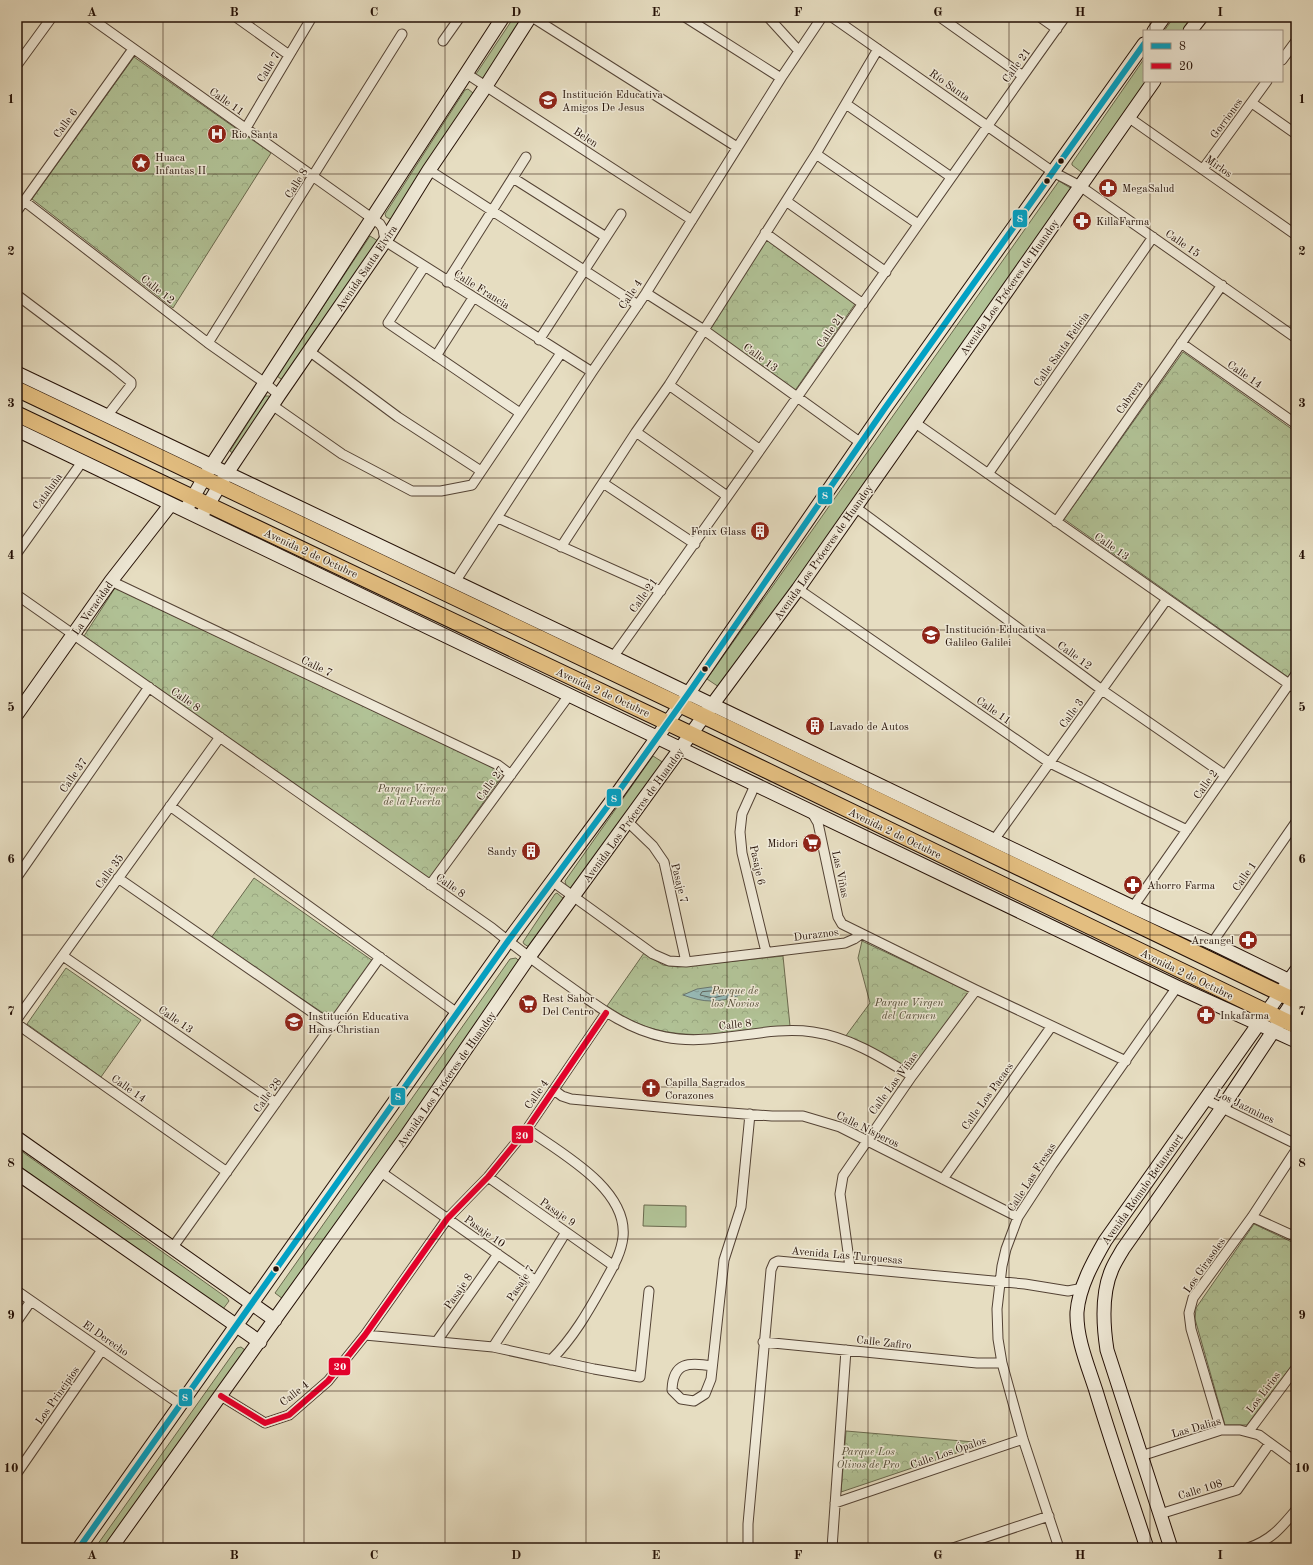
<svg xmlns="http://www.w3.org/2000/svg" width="1313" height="1565" font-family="'Old Standard TT',serif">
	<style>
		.grass { fill: #b1c296; stroke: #6a694e }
		.park { fill: url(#park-crowns); stroke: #6a694e }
		.water { fill: url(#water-ripples); stroke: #697771 }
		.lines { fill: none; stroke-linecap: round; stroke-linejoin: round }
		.shore { stroke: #5e6660; stroke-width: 1 }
		.street-casing { stroke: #544335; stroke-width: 11 }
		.secondary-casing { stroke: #241006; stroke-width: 15 }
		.primary-casing { stroke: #241006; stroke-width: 17 }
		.street { stroke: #efe9d7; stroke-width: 9 }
		.secondary { stroke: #efe9d7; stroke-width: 13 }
		.primary { stroke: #e3be80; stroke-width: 15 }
		.bus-1-casing { stroke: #efe9d7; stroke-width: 9 }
		.bus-2-casing { stroke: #efe9d7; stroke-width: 9 }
		.bus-1 { stroke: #02a1c4; stroke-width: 6 }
		.bus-2 { stroke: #e4002b; stroke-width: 6 }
		.grid { fill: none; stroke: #241006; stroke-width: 1; stroke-opacity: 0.55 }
		.bus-dot { fill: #241006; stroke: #efe9d7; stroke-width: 1.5 }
		.labels { text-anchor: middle; stroke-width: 3; stroke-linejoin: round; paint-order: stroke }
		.street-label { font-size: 11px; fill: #241006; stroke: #efe9d7 }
		.poi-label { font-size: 11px; fill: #241006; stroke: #efe9d7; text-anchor: start }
		.park-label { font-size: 11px; font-style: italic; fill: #554e38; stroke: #efe9d7 }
		.line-badge { stroke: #efe9d7; stroke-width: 1.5 }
		.badge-label { font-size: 11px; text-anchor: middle; font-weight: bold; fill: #fff }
		.neatline { fill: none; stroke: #241006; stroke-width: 1.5 }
		.grid-label { font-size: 13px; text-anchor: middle; font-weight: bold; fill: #241006 }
	</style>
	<defs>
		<pattern id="park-crowns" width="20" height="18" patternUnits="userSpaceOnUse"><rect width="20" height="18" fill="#b1c296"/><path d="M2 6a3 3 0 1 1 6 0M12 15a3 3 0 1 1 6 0" fill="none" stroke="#98a680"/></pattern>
		<pattern id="water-ripples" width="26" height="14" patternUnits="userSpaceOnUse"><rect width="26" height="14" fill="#97bbb9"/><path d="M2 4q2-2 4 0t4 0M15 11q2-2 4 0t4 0" fill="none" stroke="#82a09e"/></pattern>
	</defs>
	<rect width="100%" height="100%" fill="#e6ddc1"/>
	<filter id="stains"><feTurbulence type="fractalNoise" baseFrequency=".005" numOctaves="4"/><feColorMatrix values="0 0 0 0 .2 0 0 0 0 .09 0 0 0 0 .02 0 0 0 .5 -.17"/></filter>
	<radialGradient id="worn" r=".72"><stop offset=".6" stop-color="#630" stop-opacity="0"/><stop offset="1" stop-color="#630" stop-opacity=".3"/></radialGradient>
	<path class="grass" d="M514,17H525L484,79L477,77L476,74Z
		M1174,17H1196L1186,31H1164Z
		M1144,59V81H1151L1085,175L1072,165V163Z
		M468,89L473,93V96L394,217L390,219L386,217L385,214L465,90Z
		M1059,181L1072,189L722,689L707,679Z
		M370,236L378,241L285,382L277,376Z
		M265,396H269L273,400L236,456L230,451Z
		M653,756L664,763L575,888H570L566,885L565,881Z
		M557,893L564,899L529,947L524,944L523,942L555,894Z
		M516,958L520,962L519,966L283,1299L275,1293L510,959Z
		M17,1148L227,1298L229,1301L223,1309L17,1165Z
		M644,1205L686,1206V1227L643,1226Z
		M241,1347L245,1350V1355L109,1548H95L237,1348Z"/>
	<path class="park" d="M134,57L271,153L173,308L32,199Z
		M765,239L855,304L794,392L708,330Z
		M1183,352L1296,432V666L1288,677L1064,519Z
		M115,588L496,769L502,776L429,879L84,636Z
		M254,878L373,961L332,1019L211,938Z
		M862,941L970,992L912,1072L883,1053L845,1037L870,1003L858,958Z
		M644,953L663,965L678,967L783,956L790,1026C740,1032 687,1043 639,1024C627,1019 617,1012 607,1006Z
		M66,968L141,1020L101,1077L27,1024Z
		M1254,1224L1296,1244V1360L1247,1425H1225L1195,1319L1196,1308Z
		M846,1431L986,1443L841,1492Z"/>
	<path class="water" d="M711,987L726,989L740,995C718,1003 705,1003 683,995L697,989Z"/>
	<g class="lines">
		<path class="shore" d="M711,991L723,993L725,995L713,998L700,995L702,992Z"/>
		<g class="street-casing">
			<path id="street" d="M89,17L380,224L383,229L385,241L592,372
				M236,17L289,55
				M532,17L737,147
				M685,17L781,78
				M768,17L799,51
				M832,17L1053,172L1080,186L1296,338
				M940,17L1023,76
				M1040,17L1057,29
				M443,41L460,17
				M1282,60L1296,41
				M17,65L52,17
				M467,74L692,220
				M1252,103L1296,134
				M846,104L951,177
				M1128,117L1296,235
				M246,128L312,17
				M816,154L918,224
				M1203,169L1267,81
				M429,170L638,305
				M513,178L606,237
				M24,201L208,343L265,383L279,395
				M786,201L886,272
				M17,211L133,49
				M765,233L863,304
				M424,267L388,323L520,413
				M447,282L526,157
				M646,293L704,330L861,443
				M17,295L114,368L131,382V385L107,416
				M539,340L621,214
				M208,343L402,34
				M1181,343L1296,424
				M309,351L398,417L481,471
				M436,356L473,298
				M669,385L759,449
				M272,405L342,454L412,491H441L472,485L561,353
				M914,422L1296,689
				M636,432L727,496
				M988,474L1153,237
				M603,483L695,544
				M855,507L1102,690L1225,775
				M498,518L661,591
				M1056,522L1222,285
				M561,547L636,432L669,385L816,154L878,49
				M17,553L82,462
				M111,581L498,765L511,775
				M455,582L592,372L646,293L781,78L822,17
				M798,589L1050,763L1187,830
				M17,595L492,928C518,949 545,969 572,988C601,1009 629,1030 665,1037C714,1047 764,1025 813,1032C849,1037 881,1057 912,1076
				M613,657C766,445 913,229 1065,17
				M756,783L742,814L740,832L742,853L766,952
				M170,806L457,1013
				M811,811L818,823L838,917L842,924L976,990L1126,1061
				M628,822L653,846L664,862L686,962
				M994,840L1167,599
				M17,877L149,687
				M118,878L332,1026
				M552,881L653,954L669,961L686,962L845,943L854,939L861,934
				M430,885L570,694
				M1133,907L1296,674
				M1212,943L1296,822
				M63,956L276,1103
				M17,1019L220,737
				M17,1024L227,1172
				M554,1090L562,1096L571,1099L692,1110L772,1116H803L840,1127L1018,1217
				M1206,1100L1296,1144
				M527,1129C561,1153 628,1189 623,1237C621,1255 611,1270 603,1285C588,1312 573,1338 551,1360
				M381,1172L536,1281
				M488,1177L614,1266
				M943,1179L1051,1027
				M1252,1217L1296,1237
				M173,1247L380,957
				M850,1267L840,1194L843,1176L912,1076L976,990
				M17,1291L181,1405
				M17,1321L31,1301
				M365,1335L493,1347L594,1369L640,1377L649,1291
				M437,1341L498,1254
				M763,1342L977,1363H1002
				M493,1347L536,1281L566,1232
				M712,1366C689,1362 673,1362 672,1390L681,1399L694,1401L705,1394L711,1379L724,1260L741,1207L750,1114
				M221,1396L265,1423L289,1415L328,1381L365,1335L447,1219L488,1177L527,1129L606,1013
				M1221,1430L1191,1329L1189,1313L1193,1298L1252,1217L1296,1150
				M1249,1431L1296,1368
				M1141,1456L1221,1430H1240L1259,1435L1296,1462
				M17,1473L102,1350
				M835,1503L1023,1439
				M1160,1514L1237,1490L1270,1443
				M748,1548V1524L771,1270L774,1263L778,1261L1025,1284L1068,1291L1083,1288
				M832,1548L846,1350
				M953,1548L1049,1516
				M1059,1548L1023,1439L1002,1363L998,1339L997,1309L1002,1266L1006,1249L1018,1217L1052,1165L1177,987
				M1248,1548C1271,1540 1281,1528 1296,1510"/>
		</g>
		<g class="secondary-casing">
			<path id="secondary" d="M1154,31L1164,17
				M1190,31L1201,17
				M17,373L613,657L1133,907L1212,943L1296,984
				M17,430L1177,987L1296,1041
				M188,506L211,466L503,17
				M203,513L227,473L279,395L385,241L429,170L486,86L530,17
				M17,714L111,581L171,504
				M17,1138L275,1320
				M17,1173L260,1342
				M79,1548L508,941L619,791L688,694L885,408L1144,44
				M111,1548L404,1139L529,957L704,716L798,589L1154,81
				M1147,1548C1130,1496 1112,1444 1096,1391C1088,1366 1076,1338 1077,1312C1079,1287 1093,1262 1105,1241L1296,971
				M1171,1548L1107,1350C1103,1324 1101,1294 1112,1269C1115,1262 1119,1256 1123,1249L1222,1108L1296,997"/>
		</g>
		<g class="primary-casing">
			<path id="primary" d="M17,389L714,721L1296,1001
				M17,414L691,734L1296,1026"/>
		</g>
		<use href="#street" class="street"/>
		<use href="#secondary" class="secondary"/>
		<use href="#primary" class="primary"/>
		<g class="bus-1-casing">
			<path id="bus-1" d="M79,1548L508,941L619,791L688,694L885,408L1144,44"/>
		</g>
		<g class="bus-2-casing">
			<path id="bus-2" d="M221,1396L265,1423L289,1415L328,1381L365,1335L447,1219L488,1177L527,1129L606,1013"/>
		</g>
		<use href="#bus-1" class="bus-1"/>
		<use href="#bus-2" class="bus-2"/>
	</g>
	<path class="grid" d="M163,17V1548M304,17V1548M445,17V1548M586,17V1548M727,17V1548M868,17V1548M1009,17V1548M1150,17V31M1150,81V1548M17,174H1296M17,326H1296M17,478H1296M17,630H1296M17,782H1296M17,935H1296M17,1087H1296M17,1239H1296M17,1391H1296"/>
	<defs>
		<g id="school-disc" transform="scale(1)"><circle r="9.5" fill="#8f2418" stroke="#efe9d7"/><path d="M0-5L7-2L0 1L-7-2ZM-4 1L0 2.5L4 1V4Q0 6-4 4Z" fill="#fff"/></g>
		<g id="hospital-disc" transform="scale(1)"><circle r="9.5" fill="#8f2418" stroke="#efe9d7"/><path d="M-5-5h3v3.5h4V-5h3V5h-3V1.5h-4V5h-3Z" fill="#fff"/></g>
		<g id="sight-disc" transform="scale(1)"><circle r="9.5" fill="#8f2418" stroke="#efe9d7"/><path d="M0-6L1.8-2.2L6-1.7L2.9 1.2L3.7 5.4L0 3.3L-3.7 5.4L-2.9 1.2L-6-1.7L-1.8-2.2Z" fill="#fff"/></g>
		<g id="pharmacy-disc" transform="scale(1)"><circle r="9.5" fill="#8f2418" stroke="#efe9d7"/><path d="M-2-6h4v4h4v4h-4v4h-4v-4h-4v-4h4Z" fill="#fff"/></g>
		<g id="building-disc" transform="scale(1)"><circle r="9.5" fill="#8f2418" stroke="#efe9d7"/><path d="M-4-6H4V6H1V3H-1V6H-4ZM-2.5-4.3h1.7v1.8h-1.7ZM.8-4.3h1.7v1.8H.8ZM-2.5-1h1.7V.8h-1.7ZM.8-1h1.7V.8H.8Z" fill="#fff"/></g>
		<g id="supermarket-disc" transform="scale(1)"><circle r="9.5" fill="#8f2418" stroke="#efe9d7"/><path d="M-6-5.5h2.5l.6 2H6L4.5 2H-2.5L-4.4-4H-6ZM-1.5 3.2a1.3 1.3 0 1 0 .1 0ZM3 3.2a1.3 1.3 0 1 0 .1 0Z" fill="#fff"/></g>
		<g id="church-disc" transform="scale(1)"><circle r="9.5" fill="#8f2418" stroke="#efe9d7"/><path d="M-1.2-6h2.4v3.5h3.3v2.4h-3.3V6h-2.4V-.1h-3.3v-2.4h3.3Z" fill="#fff"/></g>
	</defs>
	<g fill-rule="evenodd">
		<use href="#school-disc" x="548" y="100"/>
		<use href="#hospital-disc" x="217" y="134"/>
		<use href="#sight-disc" x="141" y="163"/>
		<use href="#pharmacy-disc" x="1108" y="188"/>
		<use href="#pharmacy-disc" x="1082" y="221"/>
		<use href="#building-disc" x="760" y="531"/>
		<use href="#school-disc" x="931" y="635"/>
		<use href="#building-disc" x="815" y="726"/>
		<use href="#supermarket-disc" x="812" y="843"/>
		<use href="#building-disc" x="531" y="851"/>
		<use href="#pharmacy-disc" x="1133" y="885"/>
		<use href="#pharmacy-disc" x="1248" y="940"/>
		<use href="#supermarket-disc" x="528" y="1004"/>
		<use href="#pharmacy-disc" x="1206" y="1015"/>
		<use href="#school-disc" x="294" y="1022"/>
		<use href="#church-disc" x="651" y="1088"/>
	</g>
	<g class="bus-dot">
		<circle cx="1061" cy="161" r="3.5"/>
		<circle cx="1047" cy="181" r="3.5"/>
		<circle cx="705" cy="669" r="3.5"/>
		<circle cx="276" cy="1269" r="3.5"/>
	</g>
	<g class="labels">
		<g class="street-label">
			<text transform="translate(1016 65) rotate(-54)" y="4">Calle 21</text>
			<text transform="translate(268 67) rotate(-59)" y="4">Calle 7</text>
			<text transform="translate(950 85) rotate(35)" y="4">Río Santa</text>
			<text transform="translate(227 101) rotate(35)" y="4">Calle 11</text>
			<text transform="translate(1226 118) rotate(-54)" y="4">Gorriones</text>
			<text transform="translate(65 123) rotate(-54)" y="4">Calle 6</text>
			<text transform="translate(586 137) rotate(33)" y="4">Belen</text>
			<text transform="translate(1219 166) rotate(35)" y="4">Mirlos</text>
			<text transform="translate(296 183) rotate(-58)" y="4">Calle 8</text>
			<text transform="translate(1183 243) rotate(35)" y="4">Calle 15</text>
			<text transform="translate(366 268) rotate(-56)" y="4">Avenida Santa Elvira</text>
			<text transform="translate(1009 287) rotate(-55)" y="4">Avenida Los Próceres de Huandoy</text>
			<text transform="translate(158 289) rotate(38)" y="4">Calle 12</text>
			<text transform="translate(482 289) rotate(32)" y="4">Calle Francia</text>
			<text transform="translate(630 294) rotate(-56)" y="4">Calle 4</text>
			<text transform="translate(830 330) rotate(-55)" y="4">Calle 21</text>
			<text transform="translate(1061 349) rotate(-55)" y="4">Calle Santa Felicia</text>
			<text transform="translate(761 357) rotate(36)" y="4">Calle 13</text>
			<text transform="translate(1245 374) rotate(35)" y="4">Calle 14</text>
			<text transform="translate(1129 397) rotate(-55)" y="4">Cabrera</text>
			<text transform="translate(47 491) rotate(-54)" y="4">Cataluña</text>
			<text transform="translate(1112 546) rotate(35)" y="4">Calle 13</text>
			<text transform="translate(823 552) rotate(-55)" y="4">Avenida Los Próceres de Huandoy</text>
			<text transform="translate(311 553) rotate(25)" y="4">Avenida 2 de Octubre</text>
			<text transform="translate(643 595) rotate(-54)" y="4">Calle 21</text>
			<text transform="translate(92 608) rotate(-55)" y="4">La Veracidad</text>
			<text transform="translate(1075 655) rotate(36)" y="4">Calle 12</text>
			<text transform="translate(317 666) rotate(26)" y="4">Calle 7</text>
			<text transform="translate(603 692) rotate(25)" y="4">Avenida 2 de Octubre</text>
			<text transform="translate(186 699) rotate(35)" y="4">Calle 8</text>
			<text transform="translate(994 710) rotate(35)" y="4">Calle 11</text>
			<text transform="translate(1071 713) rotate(-54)" y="4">Calle 3</text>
			<text transform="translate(73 775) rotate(-55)" y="4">Calle 37</text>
			<text transform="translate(490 783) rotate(-54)" y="4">Calle 27</text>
			<text transform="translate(1205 784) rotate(-55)" y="4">Calle 2</text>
			<text transform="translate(633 815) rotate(-54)" y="4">Avenida Los Próceres de Huandoy</text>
			<text transform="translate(895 833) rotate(26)" y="4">Avenida 2 de Octubre</text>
			<text transform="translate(758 865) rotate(78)" y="4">Pasaje 6</text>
			<text transform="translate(109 871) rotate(-54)" y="4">Calle 35</text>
			<text transform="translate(841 874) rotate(78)" y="4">Las Viñas</text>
			<text transform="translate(1244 876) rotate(-55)" y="4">Calle 1</text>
			<text transform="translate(680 883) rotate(76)" y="4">Pasaje 7</text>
			<text transform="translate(451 885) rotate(35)" y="4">Calle 8</text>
			<text transform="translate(816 934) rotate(-7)" y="4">Duraznos</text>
			<text transform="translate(1187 974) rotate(26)" y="4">Avenida 2 de Octubre</text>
			<text transform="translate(176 1019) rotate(35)" y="4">Calle 13</text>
			<text transform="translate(735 1024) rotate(-6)" y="4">Calle 8</text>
			<text transform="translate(446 1079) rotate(-55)" y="4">Avenida Los Próceres de Huandoy</text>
			<text transform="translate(893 1083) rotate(-54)" y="4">Calle Las Viñas</text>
			<text transform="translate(129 1088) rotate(35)" y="4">Calle 14</text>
			<text transform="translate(536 1094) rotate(-55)" y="4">Calle 4</text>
			<text transform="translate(267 1095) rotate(-54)" y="4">Calle 28</text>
			<text transform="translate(987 1096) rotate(-54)" y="4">Calle Los Pacaes</text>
			<text transform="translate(1245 1106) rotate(26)" y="4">Los Jazmines</text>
			<text transform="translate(868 1129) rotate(26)" y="4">Calle Nísperos</text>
			<text transform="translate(1031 1177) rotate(-57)" y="4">Calle Las Fresas</text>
			<text transform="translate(1142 1189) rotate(-55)" y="4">Avenida Rómulo Betancourt</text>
			<text transform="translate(558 1212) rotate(35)" y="4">Pasaje 9</text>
			<text transform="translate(485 1231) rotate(35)" y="4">Pasaje 10</text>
			<text transform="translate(847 1255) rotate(5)" y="4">Avenida Las Turquesas</text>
			<text transform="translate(1204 1265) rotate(-55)" y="4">Los Girasoles</text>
			<text transform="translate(520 1283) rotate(-57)" y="4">Pasaje 7</text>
			<text transform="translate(458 1291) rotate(-55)" y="4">Pasaje 8</text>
			<text transform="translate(106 1338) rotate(35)" y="4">El Derecho</text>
			<text transform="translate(884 1342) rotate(6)" y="4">Calle Zafiro</text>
			<text transform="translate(1263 1392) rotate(-53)" y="4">Los Lirios</text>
			<text transform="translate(294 1393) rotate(-38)" y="4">Calle 4</text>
			<text transform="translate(57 1395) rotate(-55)" y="4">Los Principios</text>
			<text transform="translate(1196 1427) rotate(-16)" y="4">Las Dalias</text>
			<text transform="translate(948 1452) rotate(-19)" y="4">Calle Los Ópalos</text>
			<text transform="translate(1200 1489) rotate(-17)" y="4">Calle 108</text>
		</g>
		<g class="poi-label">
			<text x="562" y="98">Institución Educativa<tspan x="562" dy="13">Amigos De Jesus</tspan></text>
			<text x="231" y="138">Rio Santa</text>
			<text x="155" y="161">Huaca<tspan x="155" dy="13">Infantas II</tspan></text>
			<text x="1122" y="192">MegaSalud</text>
			<text x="1096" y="225">KillaFarma</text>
			<text x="746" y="535" text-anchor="end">Fenix Glass</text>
			<text x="945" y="633">Institución Educativa<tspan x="945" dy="13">Galileo Galilei</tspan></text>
			<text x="829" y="730">Lavado de Autos</text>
			<text x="798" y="847" text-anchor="end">Midori</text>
			<text x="517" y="855" text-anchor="end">Sandy</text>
			<text x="1147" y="889">Ahorro Farma</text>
			<text x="1234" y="944" text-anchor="end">Arcangel</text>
			<text x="542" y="1002">Rest Sabor<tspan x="542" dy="13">Del Centro</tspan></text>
			<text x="1220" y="1019">Inkafarma</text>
			<text x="308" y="1020">Institución Educativa<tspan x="308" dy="13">Hans Christian</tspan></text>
			<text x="665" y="1086">Capilla Sagrados<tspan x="665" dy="13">Corazones</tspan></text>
		</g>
		<g class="park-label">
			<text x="412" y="792">Parque Virgen<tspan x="412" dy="13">de la Puerta</tspan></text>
			<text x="735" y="994">Parque de<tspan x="735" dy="13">los Novios</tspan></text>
			<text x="909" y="1006">Parque Virgen<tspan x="909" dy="13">del Carmen</tspan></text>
			<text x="868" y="1455">Parque Los<tspan x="868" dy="13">Olivos de Pro</tspan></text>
		</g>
	</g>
	<g class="line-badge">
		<rect x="1012" y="209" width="16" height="19" rx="4" fill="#02a1c4"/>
		<rect x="817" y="486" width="16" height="19" rx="4" fill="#02a1c4"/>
		<rect x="606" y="788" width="16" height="19" rx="4" fill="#02a1c4"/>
		<rect x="390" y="1087" width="16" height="19" rx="4" fill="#02a1c4"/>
		<rect x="511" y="1125" width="23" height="19" rx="4" fill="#e4002b"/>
		<rect x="328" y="1357" width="23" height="19" rx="4" fill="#e4002b"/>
		<rect x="178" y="1388" width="15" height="19" rx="4" fill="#02a1c4"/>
	</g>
	<g class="badge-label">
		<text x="1020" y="222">8</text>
		<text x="825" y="499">8</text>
		<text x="614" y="802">8</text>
		<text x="398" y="1100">8</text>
		<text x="522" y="1139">20</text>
		<text x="340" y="1370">20</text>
		<text x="185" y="1401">8</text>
	</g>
	<rect width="1313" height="1565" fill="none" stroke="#e6ddc1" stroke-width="44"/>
	<rect x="1143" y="30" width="140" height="52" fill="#efe9d7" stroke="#9e9283"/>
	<rect x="1151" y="43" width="20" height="6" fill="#02a1c4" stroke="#9e9283"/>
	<text x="1179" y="50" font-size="12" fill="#241006">8</text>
	<rect x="1151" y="63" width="20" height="6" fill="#e4002b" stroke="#9e9283"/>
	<text x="1179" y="70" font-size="12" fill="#241006">20</text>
	<rect x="22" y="22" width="1269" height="1521" class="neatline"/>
	<g class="grid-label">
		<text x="92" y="16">A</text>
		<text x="234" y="16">B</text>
		<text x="374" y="16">C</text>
		<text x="516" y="16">D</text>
		<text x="656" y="16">E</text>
		<text x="798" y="16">F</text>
		<text x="938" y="16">G</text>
		<text x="1080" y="16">H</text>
		<text x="1220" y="16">I</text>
		<text x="11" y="103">1</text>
		<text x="1302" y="103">1</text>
		<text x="11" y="255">2</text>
		<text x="1302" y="255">2</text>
		<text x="11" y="407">3</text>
		<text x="1302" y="407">3</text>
		<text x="11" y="559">4</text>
		<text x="1302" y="559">4</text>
		<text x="11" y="711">5</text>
		<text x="1302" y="711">5</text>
		<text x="11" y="863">6</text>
		<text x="1302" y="863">6</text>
		<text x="11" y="1015">7</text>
		<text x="1302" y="1015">7</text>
		<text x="11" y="1167">8</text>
		<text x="1302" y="1167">8</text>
		<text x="11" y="1319">9</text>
		<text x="1302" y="1319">9</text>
		<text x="11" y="1472">10</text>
		<text x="1302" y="1472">10</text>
		<text x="92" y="1559">A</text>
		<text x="234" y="1559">B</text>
		<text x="374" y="1559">C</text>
		<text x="516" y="1559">D</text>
		<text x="656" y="1559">E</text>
		<text x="798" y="1559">F</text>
		<text x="938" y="1559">G</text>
		<text x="1080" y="1559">H</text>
		<text x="1220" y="1559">I</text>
	</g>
	<rect width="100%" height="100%" filter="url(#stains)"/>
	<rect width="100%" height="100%" fill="url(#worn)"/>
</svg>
